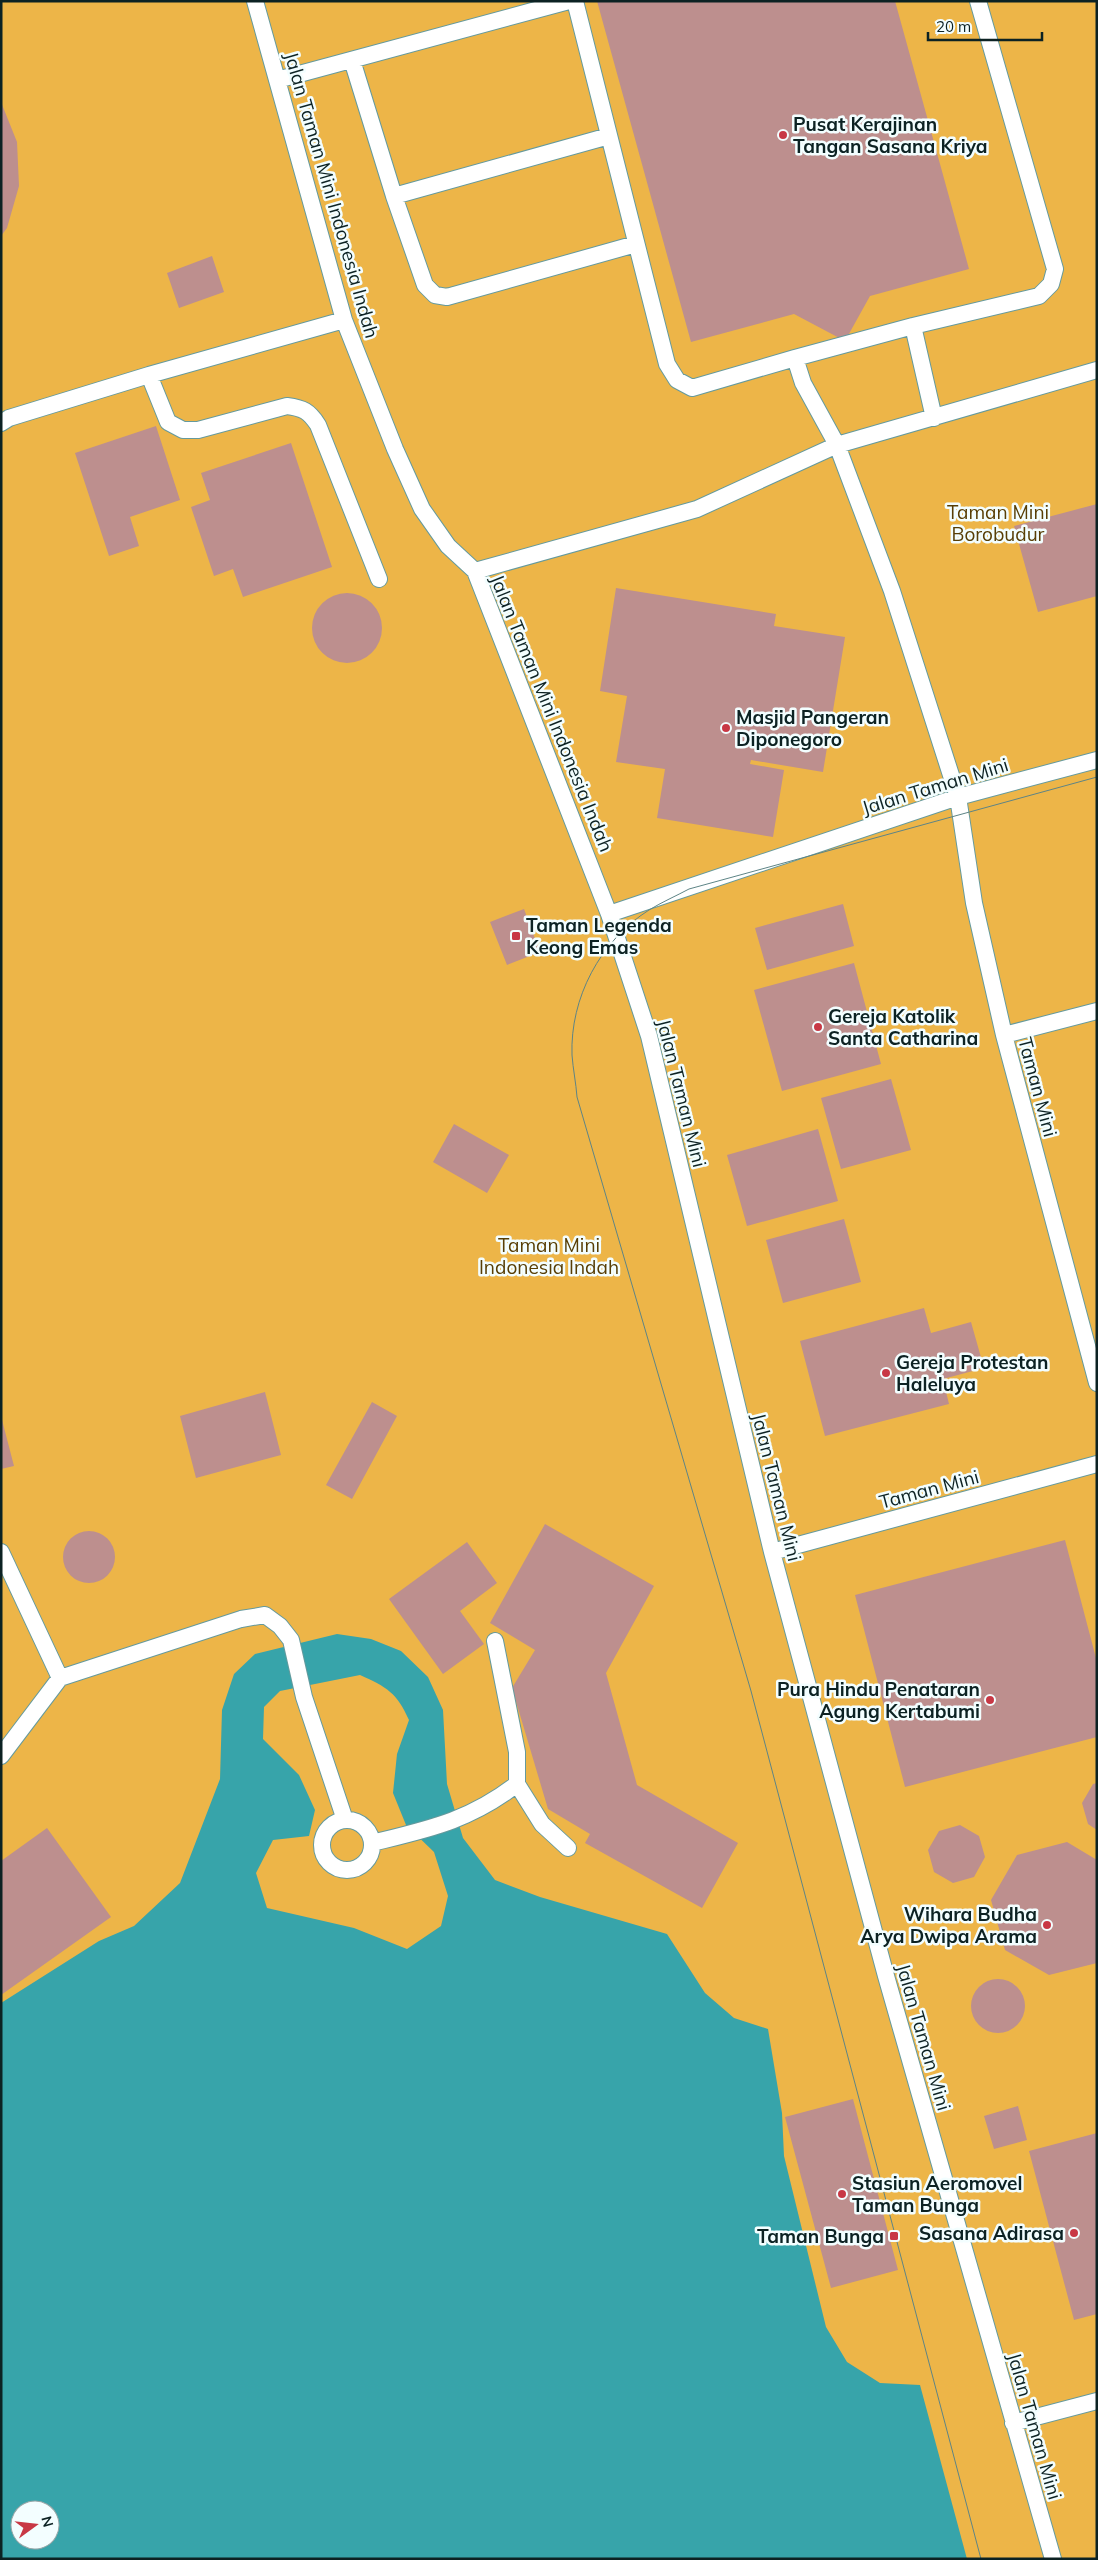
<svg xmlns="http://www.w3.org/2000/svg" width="1098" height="2560" font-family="Mulish,sans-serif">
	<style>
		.green { fill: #edb548; fill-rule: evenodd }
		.water { fill: #37a4aa; fill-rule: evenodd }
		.building { fill: #bd8f8e }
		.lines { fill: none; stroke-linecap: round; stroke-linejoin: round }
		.lane-casing { stroke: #659a9d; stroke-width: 18 }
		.lane { stroke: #fff; stroke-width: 16 }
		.tram { stroke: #5d8486; stroke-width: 1 }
		.poi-dot { fill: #c83845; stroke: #f3feff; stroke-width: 2 }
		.labels { text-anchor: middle; stroke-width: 5; stroke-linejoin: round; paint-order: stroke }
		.poi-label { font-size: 19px; font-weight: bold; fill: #0c2223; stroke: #f3feff; text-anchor: start }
		.street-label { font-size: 19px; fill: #0c2223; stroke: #f3feff }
		.park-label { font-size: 19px; fill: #583e05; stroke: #f3feff }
	</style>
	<rect width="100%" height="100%" fill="#afe7ea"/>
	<path class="green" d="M1,1H1097V2559H1ZM20,2510H50V2540H20Z"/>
	<path class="water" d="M337,1634L371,1639L401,1651L428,1677L443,1710L447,1784L463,1838L495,1880L540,1897L667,1934L705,1993L734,2018L768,2029L782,2113L784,2156L826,2327L847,2362L880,2383L920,2385L967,2559H1V2003L99,1941L134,1926L180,1883L220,1779L222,1710L234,1674L255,1654ZM360,1675C387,1687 397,1693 409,1720L397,1754L393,1793L406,1825L434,1852L448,1896L441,1926L407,1949L354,1928L267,1908L256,1873L273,1840L309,1836L315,1810L299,1775L263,1739L264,1707L280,1691ZM20,2510H50V2540H20Z"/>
	<path class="building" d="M597,1H895L969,269L870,296L845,341L794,314L691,342Z
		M1,102L17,142L19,186L7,228L1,236Z
		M212,256L224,292L179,308L167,273Z
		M156,426L180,500L130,517L139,546L109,556L75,453Z
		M291,443L332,567L243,597L233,569L214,576L191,507L210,500L201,473Z
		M1097,504V596L1038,612L1014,526Z
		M616,588L776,614L774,626L845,637L823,772L751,760L750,764L784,770L773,837L657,818L665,769L616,762L627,696L600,691Z
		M312 628a35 35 0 1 1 70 0a35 35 0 1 1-70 0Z
		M843,904L854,946L767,970L755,928Z
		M524,909L540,952L507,965L490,922Z
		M854,963L881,1064L782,1091L754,990Z
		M891,1079L911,1150L841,1169L821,1098Z
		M454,1124L509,1155L487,1193L433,1162Z
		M818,1129L838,1201L747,1226L727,1155Z
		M844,1219L861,1282L783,1303L766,1240Z
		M924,1308L931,1333L971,1322L984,1368L943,1379L949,1404L825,1436L800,1341Z
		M265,1392L281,1455L196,1478L180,1416Z
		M372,1402L397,1416L352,1499L326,1485Z
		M1,1416L14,1466L1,1469Z
		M545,1524L654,1586L606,1673L637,1785L738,1843L702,1908L585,1843L590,1834L548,1809L512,1688L535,1650L490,1623Z
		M63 1557a26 26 0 1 1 52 0a26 26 0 1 1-52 0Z
		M1065,1540L1097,1662V1737L905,1787L855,1595Z
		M467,1542L497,1583L460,1611L484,1644L443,1674L389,1599Z
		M1097,1783V1830L1088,1824L1082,1803L1093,1784Z
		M960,1825L979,1836L985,1857L974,1877L953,1883L934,1872L928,1850L939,1831Z
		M47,1828L111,1917L1,1995V1861Z
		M1067,1842L1097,1860V1963L1049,1975L1005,1950L991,1900L1017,1855Z
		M971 2006a27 27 0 1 1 54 0a27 27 0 1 1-54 0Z
		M853,2099L898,2270L831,2288L785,2117Z
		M1018,2106L1027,2140L994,2149L984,2116Z
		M1097,2133V2314L1074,2320L1029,2151Z"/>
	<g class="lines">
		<g class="lane-casing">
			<path id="lane" d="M255,1L344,320L395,449L422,509L448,546L475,571L609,914
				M575,1L667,364L677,380L692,388L795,358L803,383L837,445L892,591L958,797L974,903L1004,1035L1097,1383
				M352,60L394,196L425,285L435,295L447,297L636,244
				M277,80L569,1
				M394,196L609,136
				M795,358L913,326
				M149,375L168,422L183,430H198L287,406C303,408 309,411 318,425L379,579
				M934,418L913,326L1039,296L1051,284L1055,269L978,1
				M1,423L9,418L149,375L344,320
				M475,571L697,509L837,445L1097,370
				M1004,1035L1097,1011
				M1,1552L60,1678
				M772,1552L1097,1464
				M1,1756L60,1678L241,1619L265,1615L280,1626L291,1640L304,1697L345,1820
				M517,1784L542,1824L568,1848
				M322 1845a25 25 0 1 1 50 0a25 25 0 1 1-50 0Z
				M372,1843C429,1829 469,1821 517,1784V1752L495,1641
				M1013,2423L1097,2401
				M1053,2559L886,1976L772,1552L649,1036L609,914L958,797L1097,760"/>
		</g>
		<use href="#lane" class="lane"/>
		<path class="tram" d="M981,2559L751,1691L577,1097C576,1083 573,1069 572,1055C570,998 600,941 649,910C662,902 676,896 689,889L1097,777"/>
	</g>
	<g class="poi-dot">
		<circle cx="783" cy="135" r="5"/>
		<circle cx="726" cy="728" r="5"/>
		<rect x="511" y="931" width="10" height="10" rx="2.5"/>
		<circle cx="818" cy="1027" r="5"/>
		<circle cx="886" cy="1373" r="5"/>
		<circle cx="990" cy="1700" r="5"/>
		<circle cx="1047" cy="1925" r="5"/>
		<circle cx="842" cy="2194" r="5"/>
		<circle cx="1074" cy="2233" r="5"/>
		<rect x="889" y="2231" width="10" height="10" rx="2.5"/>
	</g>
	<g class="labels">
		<g class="poi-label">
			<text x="793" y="131">Pusat Kerajinan<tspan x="793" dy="22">Tangan Sasana Kriya</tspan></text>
			<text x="736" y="724">Masjid Pangeran<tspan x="736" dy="22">Diponegoro</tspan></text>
			<text x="526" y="932">Taman Legenda<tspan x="526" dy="22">Keong Emas</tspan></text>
			<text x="828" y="1023">Gereja Katolik<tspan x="828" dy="22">Santa Catharina</tspan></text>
			<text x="896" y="1369">Gereja Protestan<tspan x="896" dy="22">Haleluya</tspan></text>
			<text x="980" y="1696" text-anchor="end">Pura Hindu Penataran<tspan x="980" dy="22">Agung Kertabumi</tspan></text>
			<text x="1037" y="1921" text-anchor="end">Wihara Budha<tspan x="1037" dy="22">Arya Dwipa Arama</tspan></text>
			<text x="852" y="2190">Stasiun Aeromovel<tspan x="852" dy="22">Taman Bunga</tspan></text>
			<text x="1064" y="2240" text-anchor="end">Sasana Adirasa</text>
			<text x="884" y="2243" text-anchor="end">Taman Bunga</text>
		</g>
		<g class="street-label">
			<text transform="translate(332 195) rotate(74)" y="7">Jalan Taman Mini Indonesia Indah</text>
			<text transform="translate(552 713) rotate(68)" y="7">Jalan Taman Mini Indonesia Indah</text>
			<text transform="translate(935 786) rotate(-17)" y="7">Jalan Taman Mini</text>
			<text transform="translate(1038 1087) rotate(75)" y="7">Taman Mini</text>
			<text transform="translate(682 1093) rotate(76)" y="7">Jalan Taman Mini</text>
			<text transform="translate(777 1487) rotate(76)" y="7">Jalan Taman Mini</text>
			<text transform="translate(929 1489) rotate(-15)" y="7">Taman Mini</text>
			<text transform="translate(924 2037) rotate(74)" y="7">Jalan Taman Mini</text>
			<text transform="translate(1035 2426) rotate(74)" y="7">Jalan Taman Mini</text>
		</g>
		<g class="park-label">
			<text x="998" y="519">Taman Mini<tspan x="998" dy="22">Borobudur</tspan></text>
			<text x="549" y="1252">Taman Mini<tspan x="549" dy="22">Indonesia Indah</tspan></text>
		</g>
	</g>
	<rect width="1098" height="2560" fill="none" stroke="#0c2223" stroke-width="5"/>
	<g transform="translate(35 2525) rotate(75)"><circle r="24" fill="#f3feff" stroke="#97a6a7"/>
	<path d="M0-4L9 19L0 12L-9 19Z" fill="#c83845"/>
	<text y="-8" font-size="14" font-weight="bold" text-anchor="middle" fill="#0c2223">N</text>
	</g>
	<path d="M928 32v8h114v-8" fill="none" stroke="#0c2223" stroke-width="2.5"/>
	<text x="936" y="32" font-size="15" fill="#0c2223" stroke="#f3feff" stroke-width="4" paint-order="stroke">20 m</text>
</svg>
